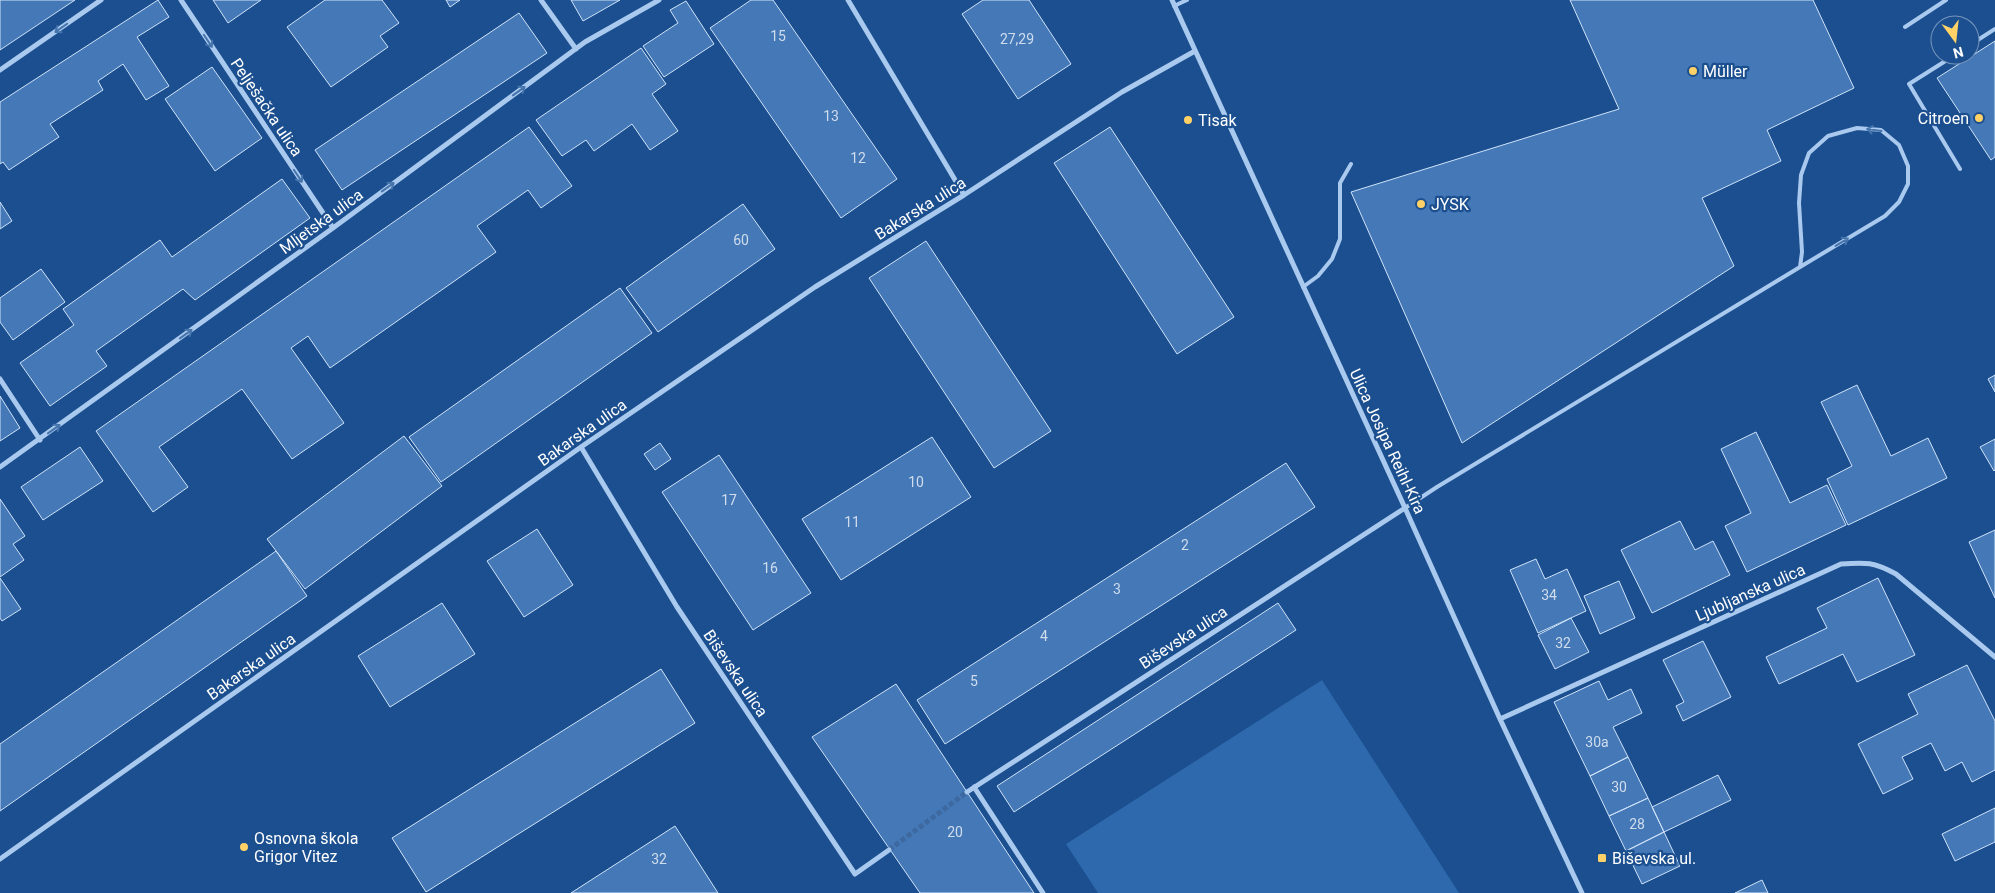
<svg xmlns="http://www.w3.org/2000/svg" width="1995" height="893" font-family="Roboto,sans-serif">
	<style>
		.green { fill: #2e69ad }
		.building { fill: #4478b7; stroke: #cfe3fa }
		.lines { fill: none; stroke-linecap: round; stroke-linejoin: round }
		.minor-tunnel { stroke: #3d69a0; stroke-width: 5; stroke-dasharray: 5 2.5; stroke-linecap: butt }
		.service { stroke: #a9c9ee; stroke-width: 4 }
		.minor { stroke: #a9c9ee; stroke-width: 5 }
		.oneway { stroke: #4674ac }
		.poi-dot { fill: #ffd166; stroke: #1b4f8f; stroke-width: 2 }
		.labels { text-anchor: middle; stroke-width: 4.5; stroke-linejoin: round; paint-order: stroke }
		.number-label { font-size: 14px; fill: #d0dded }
		.poi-label { font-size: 16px; fill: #fff; stroke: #1b4f8f; text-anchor: start }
		.street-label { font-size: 16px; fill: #fff; stroke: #1b4f8f }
	</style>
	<rect width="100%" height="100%" fill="#1b4f8f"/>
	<path class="green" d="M1322,680L1459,893H1098L1066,844Z"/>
	<path class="building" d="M0,0H75L0,50Z
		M158,0L169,17L137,37L169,86L146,100L123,64L98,81L103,90L50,124L59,137L9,170L3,162L0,164V102Z
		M213,0H261L228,23Z
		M325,0H382L399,23L380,36L388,47L331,87L287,27Z
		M446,0H460L450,7Z
		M571,0H620L583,21Z
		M751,0H773L897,179L841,218L710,28Z
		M983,0H1029L1071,64L1018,99L962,14Z
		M1570,0H1813L1854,88L1767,130L1781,161L1702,198L1734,266L1462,443L1351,192L1619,109Z
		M686,1L714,44L664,77L643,46L678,23L670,10Z
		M519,13L547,53L342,190L315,150Z
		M1995,41V157L1991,160L1937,78Z
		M641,48L666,84L652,94L678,131L650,150L632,124L594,151L586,140L562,156L536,120Z
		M212,67L262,138L215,171L165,99Z
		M529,127L572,186L541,208L528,190L477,226L496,252L330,368L308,336L291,348L344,423L292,459L242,389L159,447L188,487L153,512L96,431Z
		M1110,127L1234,317L1177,354L1054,163Z
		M282,179L310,218L195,300L183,289L96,351L107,366L50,406L20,363L74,325L63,309L160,240L172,257Z
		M0,202L12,221L0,229Z
		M743,204L775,249L658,332L626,288Z
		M926,241L1051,431L994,468L869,278Z
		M41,269L65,302L13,340L0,322V298Z
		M620,288L652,333L441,482L409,437Z
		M1995,375V392L1988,379Z
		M1857,385L1891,456L1928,438L1947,478L1848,525L1827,479L1852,466L1821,402Z
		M0,396L20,428L0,441Z
		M1756,432L1790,503L1827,485L1846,525L1747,572L1725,526L1751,513L1721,449Z
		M404,436L442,486L305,589L267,539Z
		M932,437L971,497L841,580L802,519Z
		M1995,439V470L1994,471L1980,447Z
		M660,443L671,459L655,470L644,454Z
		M80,447L103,481L43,520L21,487Z
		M719,455L811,593L753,630L662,492Z
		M1286,463L1315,507L945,744L917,700Z
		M0,499L25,536L13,544L24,560L0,577Z
		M1680,521L1695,550L1713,541L1730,575L1652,613L1621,550Z
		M537,529L573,585L524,617L487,561Z
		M1995,530V598L1969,542Z
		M276,551L307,596L0,811V744Z
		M1536,559L1545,579L1567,569L1586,611L1538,633L1510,570Z
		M0,578L21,609L2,621L0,618Z
		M1878,578L1915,655L1857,682L1843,654L1779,684L1766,657L1827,628L1817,608Z
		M1619,581L1635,618L1600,634L1584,596Z
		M442,603L475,654L390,707L358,656Z
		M1278,603L1296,630L1014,812L997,786Z
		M1571,618L1589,652L1555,669L1538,635Z
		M1703,641L1731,697L1683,721L1676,706L1684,702L1663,660Z
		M1967,665L1995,721V770L1972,782L1962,762L1945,771L1931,743L1902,757L1913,779L1883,794L1858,744L1918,714L1908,694Z
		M661,669L695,723L426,892L392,838Z
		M1599,681L1608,700L1631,689L1642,713L1613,727L1628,757L1590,776L1554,702Z
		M896,684L967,792L1034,893H920L812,737Z
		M1628,757L1648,798L1609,816L1590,776Z
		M1718,775L1731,800L1664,832L1652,807Z
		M1648,798L1664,832L1626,851L1609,816Z
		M1995,808V842L1955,861L1942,834Z
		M675,826L718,893H571Z
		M1664,832L1680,866L1642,884L1626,851Z
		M1762,880L1768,893H1735Z"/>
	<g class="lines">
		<path class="minor-tunnel" d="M889,850L967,792"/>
		<path class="service" d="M1174,6L1187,0
			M1905,27L1946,0
			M1970,45L1995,29
			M1955,55L1909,84L1960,169
			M1303,287L1318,276L1332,259L1340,239V183L1351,164
			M1405,508L1437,487L1800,267L1885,216L1899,202L1908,184V166L1899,145L1881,130L1857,128L1828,136L1809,153L1801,175L1799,203L1802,252L1800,267"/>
		<path class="minor" d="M181,0L333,228
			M541,0L576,49
			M848,0L964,195
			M1172,0L1405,508L1500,719L1582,893
			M0,70L101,0
			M0,379L40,440
			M581,447L677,607L855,874L889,850
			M0,467L333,228L585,42L659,0
			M1500,719L1841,564C1866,562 1874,562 1896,574L1995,657
			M974,787L1043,893
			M967,792L1405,508
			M0,859L581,447L815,287L964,195L1122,92L1195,51"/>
	</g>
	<defs><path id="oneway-shaft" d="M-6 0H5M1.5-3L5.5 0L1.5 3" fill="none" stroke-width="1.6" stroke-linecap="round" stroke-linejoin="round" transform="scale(1.25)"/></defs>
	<g class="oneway">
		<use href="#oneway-shaft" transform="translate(61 28) rotate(145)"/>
		<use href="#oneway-shaft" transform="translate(208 41) rotate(56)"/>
		<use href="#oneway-shaft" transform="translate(519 91) rotate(-36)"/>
		<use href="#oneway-shaft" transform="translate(1874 130) rotate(-172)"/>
		<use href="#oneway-shaft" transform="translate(298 176) rotate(56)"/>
		<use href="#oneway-shaft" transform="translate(388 187) rotate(-36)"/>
		<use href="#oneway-shaft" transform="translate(1842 242) rotate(-31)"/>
		<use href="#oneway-shaft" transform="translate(186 334) rotate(-36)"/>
		<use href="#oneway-shaft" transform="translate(54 429) rotate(-36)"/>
	</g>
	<g class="poi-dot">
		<circle cx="1693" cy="71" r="5"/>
		<circle cx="1979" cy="118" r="5"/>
		<circle cx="1188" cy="120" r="5"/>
		<circle cx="1421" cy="204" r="5"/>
		<circle cx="244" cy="847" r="5"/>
		<rect x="1597" y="853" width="10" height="10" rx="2.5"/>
	</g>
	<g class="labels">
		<g class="number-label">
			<text x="778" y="41">15</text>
			<text x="1017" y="44">27,29</text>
			<text x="831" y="121">13</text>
			<text x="858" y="163">12</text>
			<text x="741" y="245">60</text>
			<text x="916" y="487">10</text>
			<text x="729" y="505">17</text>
			<text x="852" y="527">11</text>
			<text x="1185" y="550">2</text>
			<text x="770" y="573">16</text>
			<text x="1117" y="594">3</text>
			<text x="1549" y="600">34</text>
			<text x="1044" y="641">4</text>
			<text x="1563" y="648">32</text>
			<text x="974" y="686">5</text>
			<text x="1597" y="747">30a</text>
			<text x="1619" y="792">30</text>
			<text x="1637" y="829">28</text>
			<text x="955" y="837">20</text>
			<text x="659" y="864">32</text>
		</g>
		<g class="poi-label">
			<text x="1703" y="77">Müller</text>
			<text x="1969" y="124" text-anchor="end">Citroen</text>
			<text x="1198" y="126">Tisak</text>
			<text x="1431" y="210">JYSK</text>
			<text x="254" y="844">Osnovna škola<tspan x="254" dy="18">Grigor Vitez</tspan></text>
			<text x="1612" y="864">Biševska ul.</text>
		</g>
		<g class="street-label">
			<text transform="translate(267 107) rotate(56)" y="6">Pelješačka ulica</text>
			<text transform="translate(920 208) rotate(-32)" y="6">Bakarska ulica</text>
			<text transform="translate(321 221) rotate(-36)" y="6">Mljetska ulica</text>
			<text transform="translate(582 432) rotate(-35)" y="6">Bakarska ulica</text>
			<text transform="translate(1388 441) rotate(65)" y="6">Ulica Josipa Reihl-Kira</text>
			<text transform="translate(1750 592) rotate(-24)" y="6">Ljubljanska ulica</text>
			<text transform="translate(1183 637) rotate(-33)" y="6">Biševska ulica</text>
			<text transform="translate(251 666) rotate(-35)" y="6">Bakarska ulica</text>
			<text transform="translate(736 673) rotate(56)" y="6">Biševska ulica</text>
		</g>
	</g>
	<g transform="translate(1955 40) rotate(165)"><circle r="24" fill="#1b4f8f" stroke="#7695bc"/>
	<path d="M0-4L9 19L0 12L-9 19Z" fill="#ffd166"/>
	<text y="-8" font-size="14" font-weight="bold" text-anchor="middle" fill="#ffffff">N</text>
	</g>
</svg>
